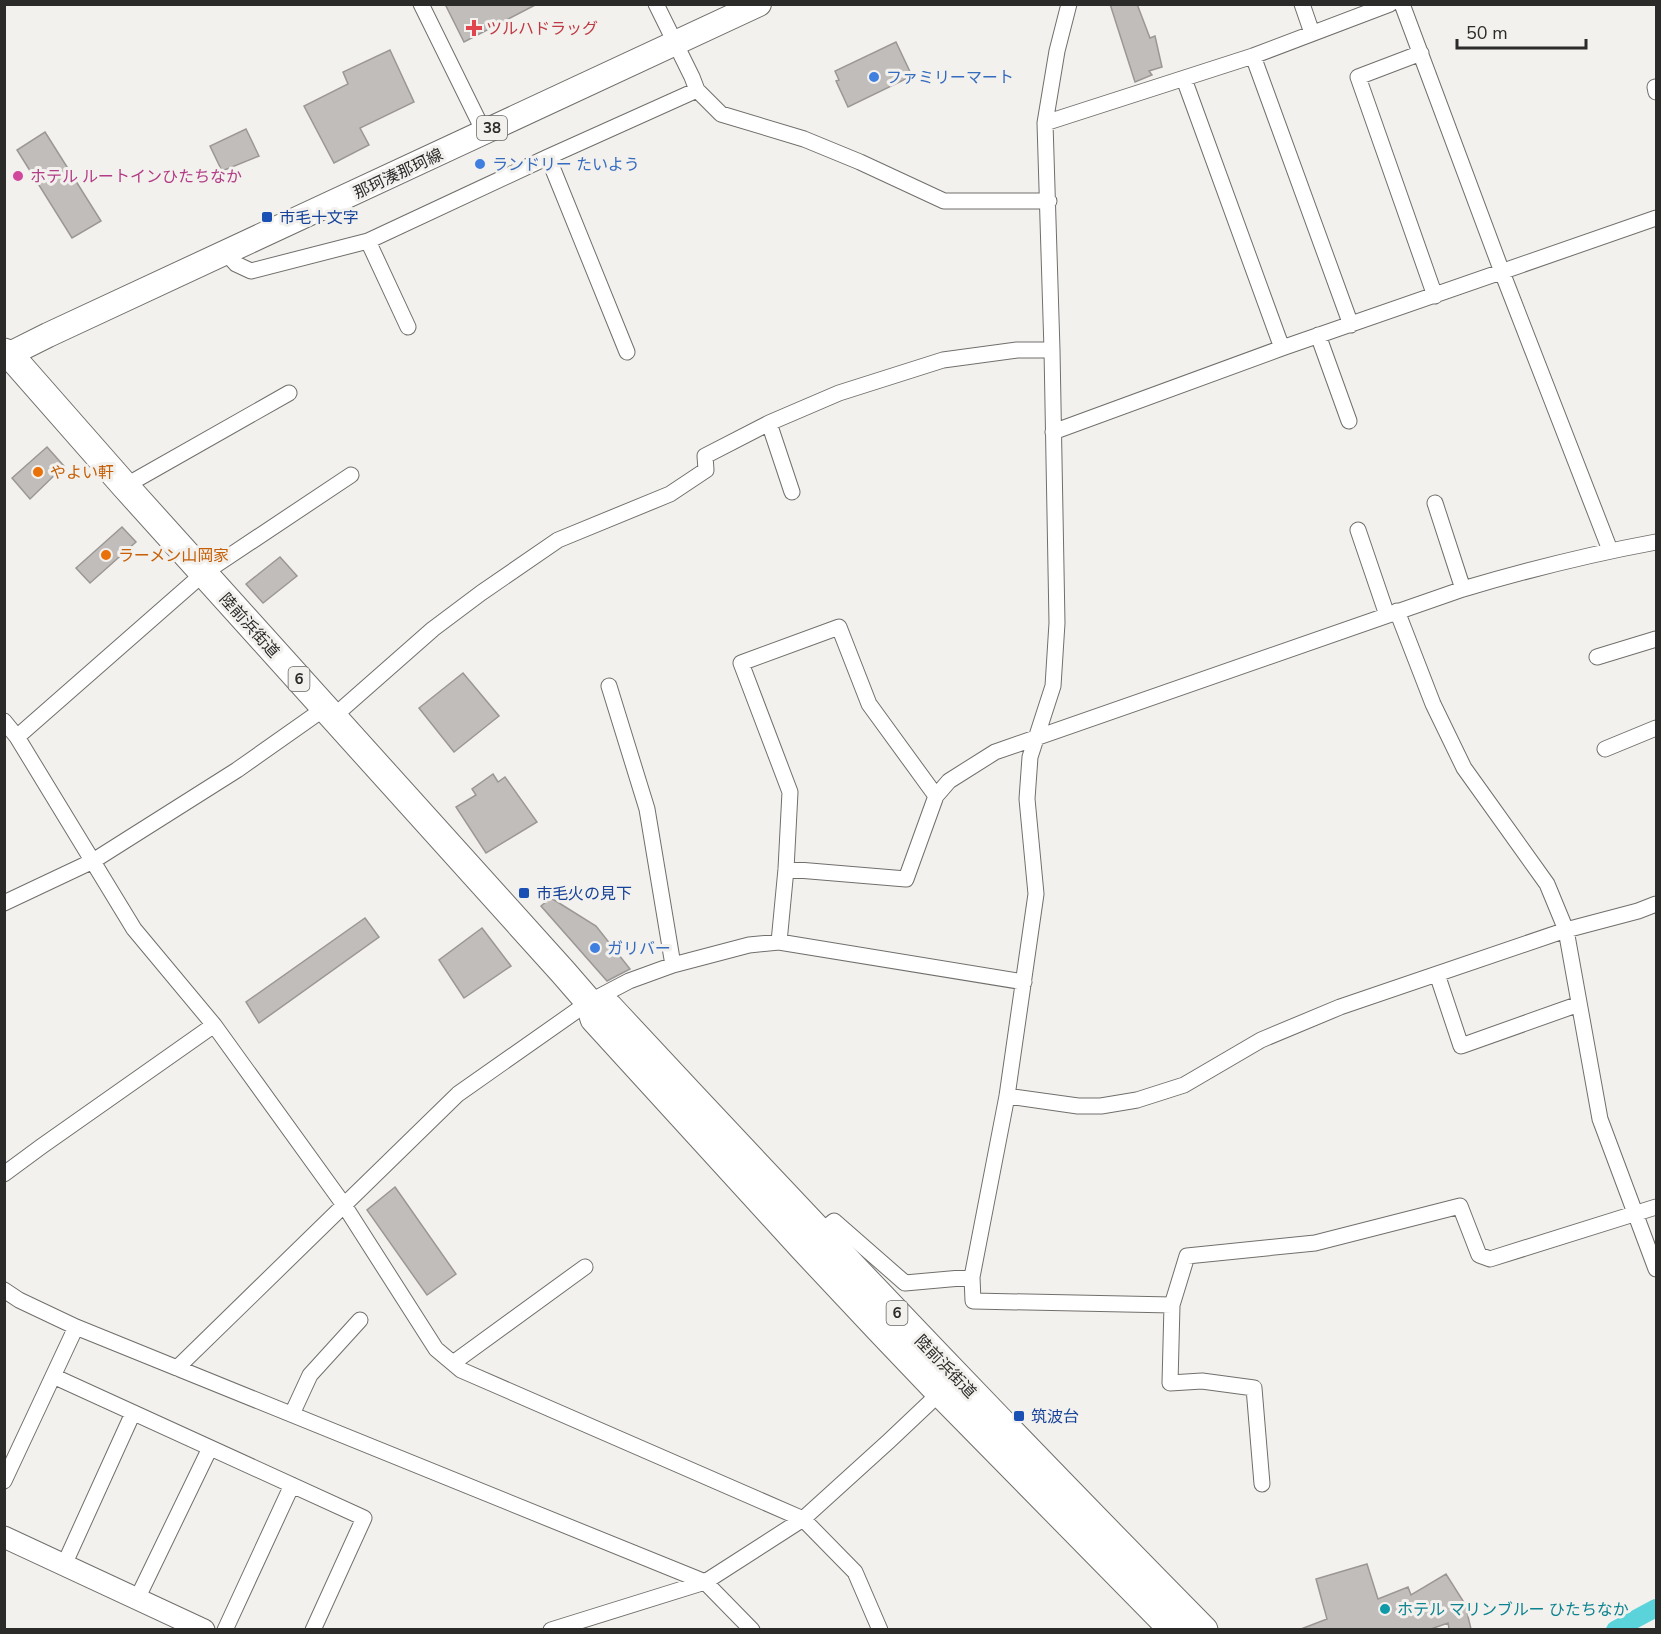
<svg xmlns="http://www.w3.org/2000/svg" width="1661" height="1634" font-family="'Nunito Sans','Noto Sans JP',sans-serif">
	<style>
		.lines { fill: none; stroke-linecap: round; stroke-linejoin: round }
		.canal { stroke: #5ad3da; stroke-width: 18 }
		.building { fill: #c1bdbb; stroke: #9b9796; stroke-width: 1.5 }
		.street-casing { stroke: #716f6c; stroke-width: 17 }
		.secondary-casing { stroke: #716f6c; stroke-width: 23 }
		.primary-casing { stroke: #716f6c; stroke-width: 26 }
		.highway-casing { stroke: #716f6c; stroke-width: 29 }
		.street { stroke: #fff; stroke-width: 15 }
		.secondary { stroke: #fff; stroke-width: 21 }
		.primary { stroke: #fff; stroke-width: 24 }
		.highway { stroke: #fff; stroke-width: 27 }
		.health-dot { fill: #e0444e; stroke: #f3f1ee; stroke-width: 2 }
		.shop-dot { fill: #3f7fe0; stroke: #f3f1ee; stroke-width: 2 }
		.hotel-dot { fill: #d1479c; stroke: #f3f1ee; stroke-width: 2 }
		.transit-dot { fill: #1a4fb4; stroke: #f3f1ee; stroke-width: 2 }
		.food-dot { fill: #e8710a; stroke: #f3f1ee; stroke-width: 2 }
		.culture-dot { fill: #0f9aa8; stroke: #f3f1ee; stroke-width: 2 }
		.labels { text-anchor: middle; stroke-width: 6; stroke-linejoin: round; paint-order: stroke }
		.shield { fill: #f3f1ee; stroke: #676664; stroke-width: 1.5 }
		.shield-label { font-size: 15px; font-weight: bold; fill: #2b2b29 }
		.health-label { font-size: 16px; fill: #be3a42; stroke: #f3f1ee; text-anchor: start }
		.shop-label { font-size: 16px; fill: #366cbe; stroke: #f3f1ee; text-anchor: start }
		.street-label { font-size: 16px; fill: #2b2b29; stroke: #f3f1ee }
		.hotel-label { font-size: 16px; fill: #b23c85; stroke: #f3f1ee; text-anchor: start }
		.transit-label { font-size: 16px; fill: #164399; stroke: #f3f1ee; text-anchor: start }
		.food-label { font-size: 16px; fill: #c56008; stroke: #f3f1ee; text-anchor: start }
		.culture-label { font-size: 16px; fill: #0d838f; stroke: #f3f1ee; text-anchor: start }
	</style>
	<rect width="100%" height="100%" fill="#f3f1ee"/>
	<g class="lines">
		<path class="canal" d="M1615,1630L1656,1608"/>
	</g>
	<path class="building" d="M445,4H537L464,42Z
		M1110,4H1137L1150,38L1155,36L1162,67L1149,71L1152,75L1135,82Z
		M896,42L912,76L848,107L836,81L839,80L835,71Z
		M390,50L414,102L360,128L369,145L334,163L304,106L348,84L343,72Z
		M246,129L259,156L222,171L210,146Z
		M45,132L101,221L72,238L17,150Z
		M47,447L64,466L30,499L12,478Z
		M122,527L136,542L90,583L76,568Z
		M280,557L297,576L263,603L246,584Z
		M463,673L499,716L454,752L419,708Z
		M493,774L498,782L505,777L537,822L486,853L456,807L476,795L472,789Z
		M551,898L596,926L630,969L607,981L541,906Z
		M365,918L379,937L259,1023L246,1002Z
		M482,928L511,966L464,998L439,960Z
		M395,1187L456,1274L427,1295L367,1210Z
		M1367,1564L1378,1599L1408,1587L1411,1595L1446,1574L1465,1604L1471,1629H1449L1448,1623L1431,1629H1301L1327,1619L1316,1579Z"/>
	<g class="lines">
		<g class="street-casing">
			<path id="street" d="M421,4L484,132
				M656,4L692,77L697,90L721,114L804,139L860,162L944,201H1049
				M1069,4L1057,51L1045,123L1052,350L1057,623L1053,686L1030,757L1027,799L1036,894L1007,1096L972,1277L973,1301L1172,1305
				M1302,4L1312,33
				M1402,4L1502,272L1610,550
				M1421,53L1358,77L1435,296
				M1253,56L1351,325
				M1184,79L1282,348
				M1655,87L1656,92
				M1045,123L1253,56L1390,4
				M548,157L627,352
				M368,241L408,327
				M226,253L236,264L251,271L368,241L548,157L697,90
				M1318,335L1349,421
				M769,423L792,492
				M1053,432L1282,348L1656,218
				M125,486L289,393
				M1435,503L1463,589
				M1358,530L1387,615
				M1397,611L1433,704L1464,768L1547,884L1566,930L1600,1119L1656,1269
				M1597,657L1656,639
				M609,686L647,809L673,965
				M333,717L433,629L481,593L558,540L670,494L706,470L705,456L769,423L839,393L943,360L1017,350H1052
				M4,721L17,737L134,929L214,1025L344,1205L436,1349L461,1370L803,1519L855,1572L880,1630
				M17,737L204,573L351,475
				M1605,749L1656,728
				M786,869L906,879L936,796L949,781L995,752L1463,589C1527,570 1591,554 1656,542
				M4,903L93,861L237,770L325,708
				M779,942L786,869L790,792L741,663L839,627L869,704L936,796
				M1437,974L1461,1046L1579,1004
				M1007,1096L1078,1106H1101L1137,1100L1184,1085L1261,1040L1340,1007L1566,930L1638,911L1656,904
				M4,1174L42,1146L214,1025
				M819,1233L834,1221L905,1283L972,1277
				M4,1290L19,1300L76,1327L705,1582L752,1630
				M453,1363L585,1267
				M177,1368L458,1094L589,1002L629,981L673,965L749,945L779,942L1024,982
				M53,1376L364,1518L313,1630
				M292,1414L310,1375L360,1320
				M4,1481L76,1327
				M1262,1484L1254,1388L1202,1381L1170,1383L1172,1305L1187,1256L1315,1243L1460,1206L1479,1255L1490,1259L1656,1207
				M64,1565L133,1413
				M137,1599L210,1448
				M225,1630L292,1485
				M551,1630L705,1582L803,1519L889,1441L944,1389"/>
		</g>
		<g class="secondary-casing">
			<path id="secondary" d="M4,1537L204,1630"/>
		</g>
		<g class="primary-casing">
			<path id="primary" d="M4,357L48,335L759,4"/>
		</g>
		<g class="highway-casing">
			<path id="highway" d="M4,352L9,354L125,486L563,972L589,1002L594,1019L803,1248L880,1330L940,1393L1173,1630
				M589,1002L609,1007C804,1217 1002,1425 1204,1630"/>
		</g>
		<use href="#street" class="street"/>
		<use href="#secondary" class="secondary"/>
		<use href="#primary" class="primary"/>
		<use href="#highway" class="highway"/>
	</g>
	<path class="health-dot" d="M471 19h6v6h6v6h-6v6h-6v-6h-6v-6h6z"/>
	<g class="shop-dot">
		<circle cx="874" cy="77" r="6"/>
		<circle cx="480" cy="164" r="6"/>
		<circle cx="595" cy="948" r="6"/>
	</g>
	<circle class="hotel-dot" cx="18" cy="176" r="6"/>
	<g class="transit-dot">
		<rect x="261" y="211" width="12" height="12" rx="3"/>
		<rect x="518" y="887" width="12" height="12" rx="3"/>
		<rect x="1013" y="1410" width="12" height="12" rx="3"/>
	</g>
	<g class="food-dot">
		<circle cx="38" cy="472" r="6"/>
		<circle cx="106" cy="555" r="6"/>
	</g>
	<circle class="culture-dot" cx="1385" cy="1609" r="6"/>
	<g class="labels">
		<g class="shield">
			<rect x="477" y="116" width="30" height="24" rx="4.5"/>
			<rect x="288.5" y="667" width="21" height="24" rx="4.5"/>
			<rect x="886.5" y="1301" width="21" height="24" rx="4.5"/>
		</g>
		<g class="shield-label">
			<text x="492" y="133">38</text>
			<text x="299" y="684">6</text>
			<text x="897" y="1318">6</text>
		</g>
		<g class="health-label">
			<text x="486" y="34">ツルハドラッグ</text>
		</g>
		<g class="shop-label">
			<text x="886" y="83">ファミリーマート</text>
			<text x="492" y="170">ランドリー たいよう</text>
			<text x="607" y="954">ガリバー</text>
		</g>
		<g class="street-label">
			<text transform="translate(398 173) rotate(-25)" y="6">那珂湊那珂線</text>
			<text transform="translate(250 625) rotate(48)" y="6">陸前浜街道</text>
			<text transform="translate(946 1366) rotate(46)" y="6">陸前浜街道</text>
		</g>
		<g class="hotel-label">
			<text x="30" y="182">ホテル ルートインひたちなか</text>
		</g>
		<g class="transit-label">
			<text x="279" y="223">市毛十文字</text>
			<text x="536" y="899">市毛火の見下</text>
			<text x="1031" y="1422">筑波台</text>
		</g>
		<g class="food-label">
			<text x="50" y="478">やよい軒</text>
			<text x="118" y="561">ラーメン山岡家</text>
		</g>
		<g class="culture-label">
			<text x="1397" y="1615">ホテル マリンブルー ひたちなか</text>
		</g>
	</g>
	<rect width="1661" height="1634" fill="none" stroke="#2b2b29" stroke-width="12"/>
	<path d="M1457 39v9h129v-9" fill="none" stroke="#2b2b29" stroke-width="3"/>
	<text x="1466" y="39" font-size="18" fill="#2b2b29" stroke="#f3f1ee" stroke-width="4.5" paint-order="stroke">50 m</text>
</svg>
